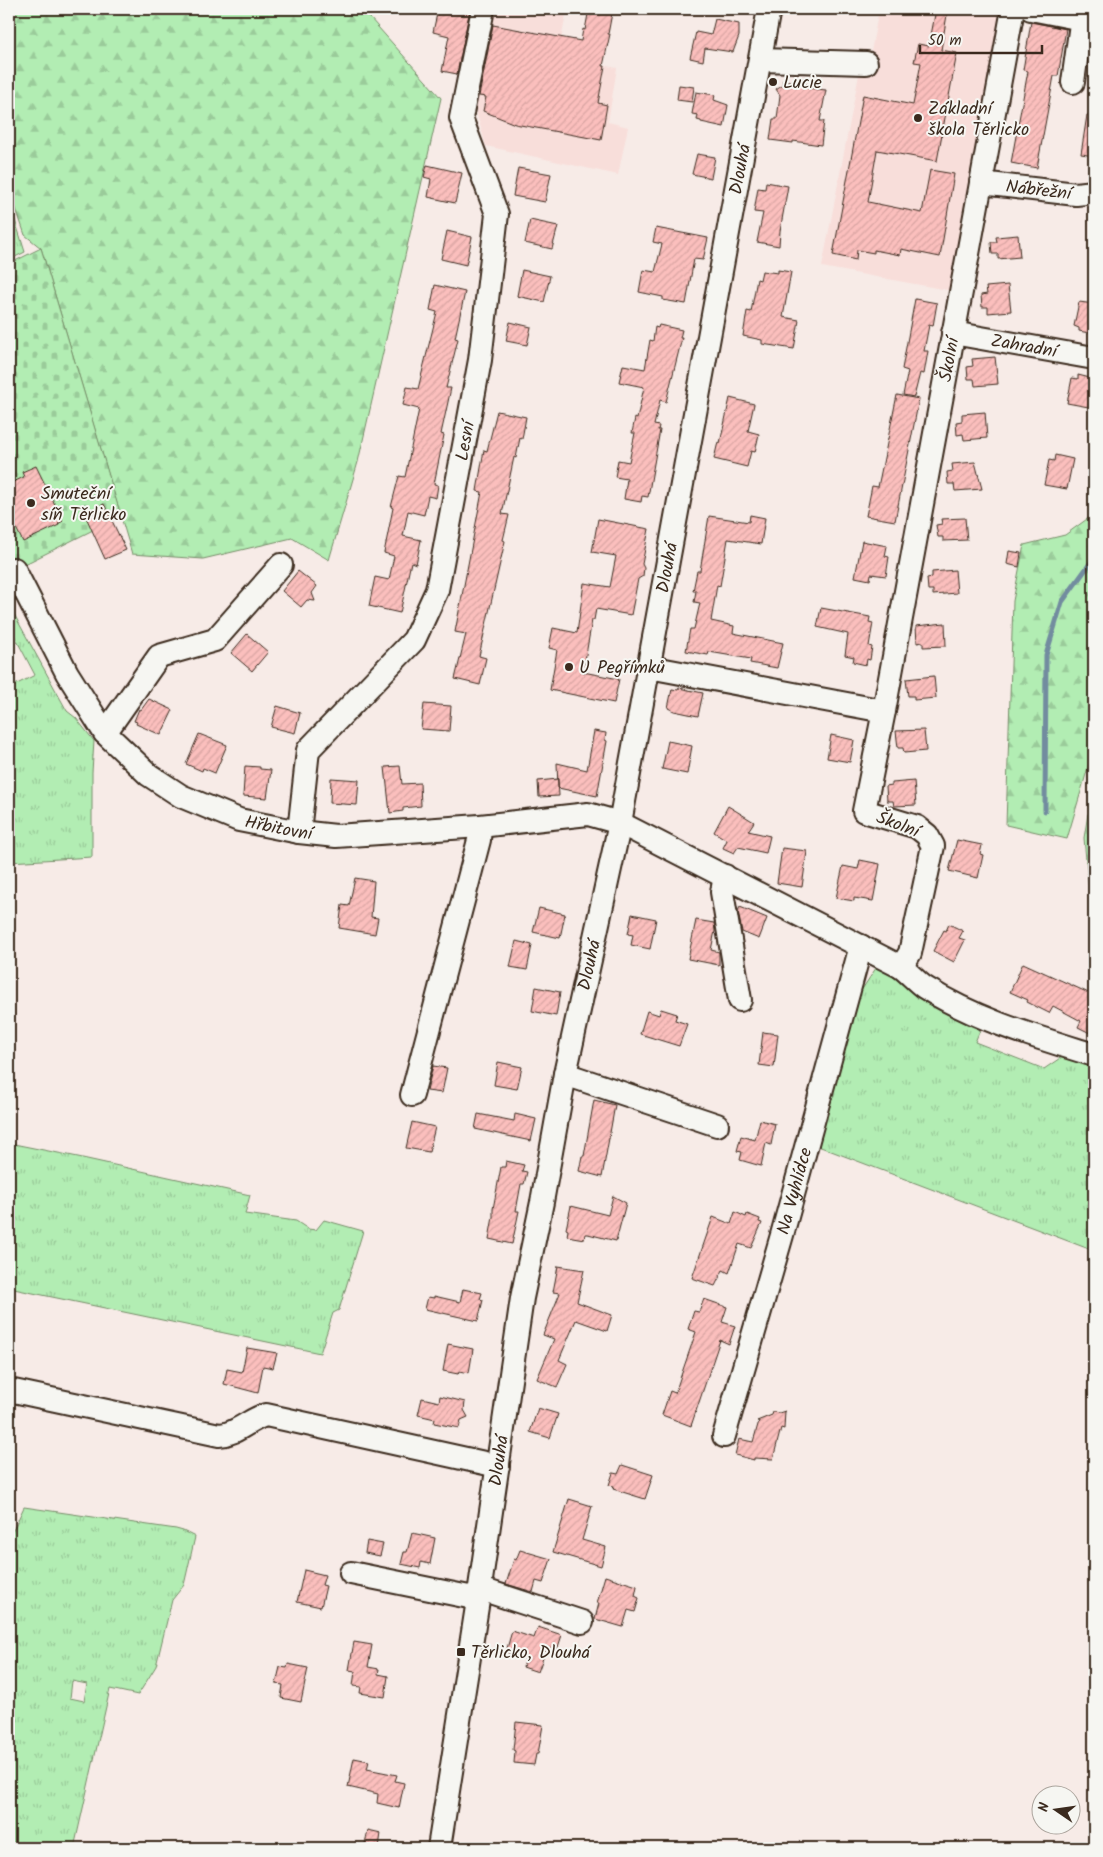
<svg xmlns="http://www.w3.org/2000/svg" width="1103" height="1857" font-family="Kalam,sans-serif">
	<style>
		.built { fill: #f8deda }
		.grass { fill: url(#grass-tufts); stroke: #768c68; fill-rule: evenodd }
		.forest { fill: url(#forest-firs); stroke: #768c68 }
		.cemetery { fill: url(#cemetery-stones); stroke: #768c68 }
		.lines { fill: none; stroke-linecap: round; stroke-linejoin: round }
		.stream { stroke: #728c9f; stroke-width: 5 }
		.building { fill: url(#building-hatch); stroke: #3b2a1e }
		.minor-casing { stroke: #3b2a1e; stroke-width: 26 }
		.minor { stroke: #f6f6f2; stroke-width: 22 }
		.poi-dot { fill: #3b2a1e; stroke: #f6f6f2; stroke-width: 2 }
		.labels { text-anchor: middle; stroke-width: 4; stroke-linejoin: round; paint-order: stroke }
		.poi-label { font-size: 18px; fill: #3b2a1e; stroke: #f6f6f2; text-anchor: start }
		.street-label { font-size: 18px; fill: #3b2a1e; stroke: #f6f6f2 }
	</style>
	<defs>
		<pattern id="grass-tufts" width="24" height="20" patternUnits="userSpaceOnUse" patternTransform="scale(1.25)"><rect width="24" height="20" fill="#b2edb3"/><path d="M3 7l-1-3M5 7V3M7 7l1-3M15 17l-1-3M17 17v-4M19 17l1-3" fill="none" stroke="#9acb9a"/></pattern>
		<pattern id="forest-firs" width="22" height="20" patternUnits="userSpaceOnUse" patternTransform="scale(1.25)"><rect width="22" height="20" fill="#b2edb3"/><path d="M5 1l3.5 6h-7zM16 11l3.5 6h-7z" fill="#9acb9a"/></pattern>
		<pattern id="cemetery-stones" width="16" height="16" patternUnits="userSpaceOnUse" patternTransform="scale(1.25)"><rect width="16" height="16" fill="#b2edb3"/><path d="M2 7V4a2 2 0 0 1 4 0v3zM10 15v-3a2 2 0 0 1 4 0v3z" fill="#9acb9a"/></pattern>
		<pattern id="building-hatch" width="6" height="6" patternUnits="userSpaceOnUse" patternTransform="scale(1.25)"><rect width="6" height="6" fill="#fbbfbd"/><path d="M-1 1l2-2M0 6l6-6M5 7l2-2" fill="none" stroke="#d8a4a2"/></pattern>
	</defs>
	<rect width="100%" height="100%" fill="#f7ebe7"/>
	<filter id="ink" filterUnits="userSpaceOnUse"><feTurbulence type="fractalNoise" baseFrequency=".02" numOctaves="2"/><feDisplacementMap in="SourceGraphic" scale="10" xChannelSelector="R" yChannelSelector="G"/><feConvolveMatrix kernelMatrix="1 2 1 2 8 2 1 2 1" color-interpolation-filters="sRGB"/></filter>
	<g filter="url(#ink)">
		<path class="built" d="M491,9H567L558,56L617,68L608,122L628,127L618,175L486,146L472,97Z
			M879,9H1005L953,291L822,267L862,59L870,57Z"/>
		<path class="grass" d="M9,201L25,252L9,260Z
			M9,605L67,711L76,718L94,741L92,772V857L9,862V688L35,675L14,635L9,637Z
			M1094,808V913L1091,912L1084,838L1088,814Z
			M878,965L983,1023L975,1042L1044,1069L1069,1052L1094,1059V1231L1089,1249L818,1146L857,997Z
			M9,1143L78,1157L250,1195L245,1214L296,1221L308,1229L316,1230L324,1220L363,1231L339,1310L333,1313L320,1353L9,1288Z
			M24,1507L176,1529L183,1531L195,1537L184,1585L172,1600L156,1666L138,1695L110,1689L74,1848H9V1539ZM72,1681L87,1684L84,1701L70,1698Z"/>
		<path class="forest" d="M17,9H362L441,98L358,462L329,560L292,538L203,559L132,554L41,248L25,235L9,188V16Z
			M1094,514V747L1067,839L1006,825L1013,601L1024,545L1065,535Z"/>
		<path class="cemetery" d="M41,248L121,516L9,572V264Z"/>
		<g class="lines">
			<path class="stream" d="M1045,811L1046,655L1062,602L1094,558"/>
		</g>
		<path class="building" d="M438,9H470L457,74L442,71L449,36L433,32Z
			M589,9L596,10L606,9L607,12L612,13L608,34H610L603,66H605L598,103L607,105L601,140L515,124L483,111L486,97L479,96L493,25L581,41L583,29L585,30Z
			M936,9H948L941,50L957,53L937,161L877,150L868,202L922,213L930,170L954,174L940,257L901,249L900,255L874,250V253L857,250L856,260L833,255L863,95L913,105L921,63L914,62L918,44L929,46Z
			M715,19L739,24V36L733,52L705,48L703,61L690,58L696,32L711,35Z
			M1031,22L1066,29L1058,76H1054L1037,168L1011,163L1028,71L1023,70Z
			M783,80L807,84L806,88L826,90L820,121H824L821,145L793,141V143L770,140L773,119H777L780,95L776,89L782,85Z
			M679,85L694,87L692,102L677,100Z
			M696,92L715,95L714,100L728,105L724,127L701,122V121L697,120L698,115L692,114Z
			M1087,115H1094V156L1081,154Z
			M697,154L715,157L711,178L692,174Z
			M427,165L462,173L455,203L428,197L431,179L424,177Z
			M518,168L551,174L545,202L513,196Z
			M766,182L788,186L780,231L779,246L757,242L763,213L754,212L758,188L765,189Z
			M530,220L558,226L552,249L525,243Z
			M656,228L708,238L703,260L694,259L686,304L663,300V297L639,292L643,270L655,272L662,244L653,242Z
			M447,231L472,237L466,265L441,259Z
			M1018,235L1020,257L998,259V254H992L991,242H997L996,237Z
			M522,270L550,276L544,302L517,296Z
			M778,270L791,272L783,317L799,320L794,349L762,344V340L743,336L747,311L751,312L757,279L760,280L762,271L778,273Z
			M435,285L465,292L455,338L458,339L446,388H451L441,434L444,435L434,484L438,485L436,498L428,496L424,515L408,511L403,536L421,540L416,564L411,562L400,613L369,606L375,577L389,580L394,556L384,553L393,508L391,507L399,476L405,477L419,409L403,405L407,387L418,389L437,312L430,310Z
			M1008,285L1011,311L988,313V307H982L981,295L987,294L986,287Z
			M915,299L937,303L933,326L929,325L924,351H928L924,374L920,373L914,397L903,395L908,371L902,369Z
			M1079,302L1094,304V334L1079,331V328L1074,326Z
			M510,322L531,327L527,345L506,341Z
			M659,325L682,330L680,338H682L666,402L660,400L654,425L659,426L658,430H660L648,497L642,496L641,502L624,499L627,479L615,477L618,460L629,462L635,433H632L635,418L637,419L644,387L619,382L623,365L645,369L650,340L653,341L655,327L658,328Z
			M995,357L998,384L975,386L974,379H968L967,367L973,366L972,359Z
			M1078,375L1094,379L1092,395L1094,396V408L1067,403L1072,378L1078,379Z
			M897,395L919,399L895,521L866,516L872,486L878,487Z
			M730,398L754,404L748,431L759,434L755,452L751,451L747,467L714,459L718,442L720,443Z
			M497,411L526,417L522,439L520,438L516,458L514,457L502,514L509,515L503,540L505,541L479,656L486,658L480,685L455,679L466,634L455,632L482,492L477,491L484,450L487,451Z
			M985,412L987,438L964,440L963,434L957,435L956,422L962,421V414Z
			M1055,455L1073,459L1067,489L1044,485L1049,460L1054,461Z
			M975,462L982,489L955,491L954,484H948L947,472L953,471L952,464Z
			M36,466L63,521L58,524L59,525L23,542L15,526L9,529V484L24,477L22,472Z
			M104,504L126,550L105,559L86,517L94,513L92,510Z
			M750,515L765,518L761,544L728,539L720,586L717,585L711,621L734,626L733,633L783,643L777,668L750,663L751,659L709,652L708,655L686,651L690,629H694L700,603L694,602L696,591H693L697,571H700L709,516L749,522Z
			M965,518L967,540L943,541V537H938L936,525L942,524L941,519Z
			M598,519L649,529L642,564L644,568L643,576L638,579L631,615L596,609L594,620H592L583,672L619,679L614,703L550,690L557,650L549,648L553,628L577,633L584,583L610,587L616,556L592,552Z
			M862,541L887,546L885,556L889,557L886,576L871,574L870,580L855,577Z
			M1009,551L1021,553L1019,567L1007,564Z
			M955,570L957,593L933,595V590H928L927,578L932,577V572Z
			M298,571L317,586L312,593L315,601L307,600L301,607L282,591Z
			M821,608L870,617L869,622L873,623L869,646L872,647L870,660L867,659L866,665L853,662L854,657L845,655L848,634L817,627Z
			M945,623L946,646L923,647V642L917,643L916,626Z
			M247,634L268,652L252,671L231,653Z
			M934,676L936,698L914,700V696H908L906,679Z
			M679,688L703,693L698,716L674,711L668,708L672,689L678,690Z
			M149,699L173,710L161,735L136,724L137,722L134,721L139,709L141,710Z
			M424,704L451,706L449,731L421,729Z
			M277,706L300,713L295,733L271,727Z
			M924,730L926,751L904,753L903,748H898L896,731Z
			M594,731L606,733L605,740L607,741L597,796L558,788L557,763L587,770Z
			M199,734L227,745L215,773L203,768L202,771L186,764Z
			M831,735L854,740L850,762L827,758Z
			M668,741L692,746L687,774L662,769Z
			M245,766L260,767V769L271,770L267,798L243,796Z
			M400,766L402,784L420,783L421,806L403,808V811L390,813L385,767Z
			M331,778L359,780L357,805L330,803Z
			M558,779L559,796L539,797L538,781Z
			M914,781L916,805L894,806L893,801H887L886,786L892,785V783Z
			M728,806L754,822L748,831L770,836L766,853L738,847L734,853L723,848L727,840L714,832Z
			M957,840L982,845L980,854L983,855L978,878L949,871Z
			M782,848L807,851L802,887L777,883Z
			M860,860L880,864L873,901L854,898V901L836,898L843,866L858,869Z
			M355,878L374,881L371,917L378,918L375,934L339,928L342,905L349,906Z
			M740,907L767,918L759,939L742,932L738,911Z
			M539,908L565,914L560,938L533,932Z
			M632,914L656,919L650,949L631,945L633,935L628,934Z
			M696,920L714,923L715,931L711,950L719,952V965L688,959Z
			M949,924L963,931L959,938L965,940L954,962L933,951L944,930L946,931Z
			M516,941L532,945L527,970L510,967Z
			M1023,963L1093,995L1094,992V1035L1078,1027L1081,1021L1053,1006L1049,1013L1027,1002L1028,1000L1010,992Z
			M536,987L560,992L556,1016L532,1011Z
			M661,1009L677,1014L675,1020L687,1024L679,1046L640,1034L647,1011L659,1015Z
			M763,1032L778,1034L774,1067L759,1065Z
			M498,1062L522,1067L517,1089L494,1085Z
			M433,1066L447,1068L442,1093L427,1091Z
			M594,1100L615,1105L602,1177L579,1171L582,1156H584Z
			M478,1114L514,1121L515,1114L536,1119L531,1141L475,1129Z
			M760,1120L775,1124L771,1145L766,1143L761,1166L740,1160L742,1152L737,1151L741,1136L755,1140Z
			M412,1122L435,1127L429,1152L406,1148Z
			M506,1161L524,1165L522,1171L527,1172L524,1184H521L516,1211H519L512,1244L489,1239L493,1217V1209L501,1167H505Z
			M613,1196L626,1203L616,1241L588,1234H585L584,1239L567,1236L568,1230L566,1229L571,1206L608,1215Z
			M735,1212L746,1217L747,1214L760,1219L759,1222L762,1223L751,1248L739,1244L729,1273L723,1270L715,1286L692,1278L713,1217L731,1224Z
			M558,1266L584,1270L577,1302L612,1315L607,1331L576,1320L559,1360L567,1364L557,1387L537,1379L554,1339L543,1335L560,1293L553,1292Z
			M463,1289L482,1293L480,1299L483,1300L478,1321L425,1309L428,1297L434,1298V1296L460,1302Z
			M704,1299L727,1307L722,1322L735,1326L729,1344L720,1340L691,1426L662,1415L670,1391L675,1393L696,1332L688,1329L694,1311L699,1312Z
			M448,1344L473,1349L469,1373L459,1371L458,1374L443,1371Z
			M247,1348L277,1353L273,1368L263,1366L258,1393L224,1384L227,1369L242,1372Z
			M440,1396L465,1402L464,1410L468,1417L461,1420L459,1428L434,1423L435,1419L418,1415L422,1398L439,1402Z
			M538,1408L558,1414L550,1438L530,1432Z
			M785,1411L784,1429L781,1428L773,1459L754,1458V1460L735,1455L739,1439L753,1442L759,1421H757L772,1415L773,1412L779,1413Z
			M622,1465L653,1475L645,1499L613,1489L614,1486L609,1485L613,1473L618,1474Z
			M569,1499L592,1506L582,1540L606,1547L601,1566L553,1552Z
			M412,1533L435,1538L430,1564L421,1562L420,1568L401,1564L404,1552H407Z
			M367,1541L383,1544L380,1556L365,1553Z
			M520,1550L551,1559L543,1583L536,1581L533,1592L506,1584L514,1559L516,1560Z
			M304,1570L325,1575L322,1585L326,1586L321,1607L297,1602Z
			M605,1576L637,1586L635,1596L639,1598L635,1612L628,1610L623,1627L595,1619L599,1603H597Z
			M538,1627L562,1635L557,1650L547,1647L538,1672L523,1667L526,1659L506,1652L512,1631L534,1638Z
			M354,1642L372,1645L368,1667L379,1669L378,1674L388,1676L385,1697L360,1693L361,1687L353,1686L355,1671L349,1670Z
			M288,1664L308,1668L301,1702L281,1698L283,1685L276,1684L280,1667L287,1668Z
			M516,1722L543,1725L538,1754H536L534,1765L514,1763L515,1751L513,1750Z
			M354,1758L369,1761L367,1769L397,1775L395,1781L404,1783L399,1808L377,1803L378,1794L348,1787Z
			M368,1830L381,1833L379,1848H364Z"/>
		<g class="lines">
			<g class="minor-casing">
				<g id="minor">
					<path d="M1031,9L1082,19"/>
					<path d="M760,60L866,63"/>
					<path d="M1073,82L1083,9"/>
					<path id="s1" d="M981,183L1076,194L1094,192"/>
					<path id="s2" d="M953,333L1094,358"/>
					<path id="s3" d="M14,569L67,673L105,733L149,775L181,796L239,820L299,832L336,836L480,826L588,814L620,823L901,967C909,973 916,981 924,987C976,1020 1036,1037 1094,1055"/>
					<path d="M649,667L884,711"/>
					<path d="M105,733L159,656L215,640L281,565"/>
					<path id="s4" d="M299,832L308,750L414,640L437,590L480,360L497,214L461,118L483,9"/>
					<path d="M725,876L722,892L740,1000"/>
					<path id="s5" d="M901,967L910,953L933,846L927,835L917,827L864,811L884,711L1013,9"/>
					<path d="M565,1074L717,1125"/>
					<path d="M412,1095L479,840L480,826"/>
					<path d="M9,1390L219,1435C238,1434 249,1419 266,1415L498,1466"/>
					<path id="s6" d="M724,1436L782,1235L861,946"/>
					<path d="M351,1573L469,1597L487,1591L582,1622"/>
					<path id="s7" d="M439,1848L479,1594L522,1298L542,1202L565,1074L620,823L769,9"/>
				</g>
			</g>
			<use href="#minor" class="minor"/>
		</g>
	</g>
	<g class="poi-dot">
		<circle cx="773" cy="82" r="5"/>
		<circle cx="918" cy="118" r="5"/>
		<circle cx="31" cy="503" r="5"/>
		<circle cx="569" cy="667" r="5"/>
		<rect x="456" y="1647" width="10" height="10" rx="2.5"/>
	</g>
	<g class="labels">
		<g class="poi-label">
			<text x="783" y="88">Lucie</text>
			<text x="928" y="114">Základní<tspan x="928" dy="21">škola Těrlicko</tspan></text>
			<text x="41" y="499">Smuteční<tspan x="41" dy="21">síň Těrlicko</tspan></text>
			<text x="579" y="673">U Pegřímků</text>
			<text x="471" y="1658">Těrlicko, Dlouhá</text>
		</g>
		<g class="street-label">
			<text dy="6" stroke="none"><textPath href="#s7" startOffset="1706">Dlouhá</textPath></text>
			<text dy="6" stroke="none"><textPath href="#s1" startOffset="58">Nábřežní</textPath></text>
			<text dy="6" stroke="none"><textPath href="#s2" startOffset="72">Zahradní</textPath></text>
			<text dy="6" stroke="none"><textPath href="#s5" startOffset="666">Školní</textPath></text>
			<text dy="6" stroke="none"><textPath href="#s4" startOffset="442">Lesní</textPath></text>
			<text dy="6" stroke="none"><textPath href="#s7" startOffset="1301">Dlouhá</textPath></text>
			<text transform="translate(898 824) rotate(21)" y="6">Školní</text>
			<text dy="6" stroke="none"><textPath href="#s3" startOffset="390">Hřbitovní</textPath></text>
			<text dy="6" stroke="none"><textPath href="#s7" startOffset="896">Dlouhá</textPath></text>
			<text dy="6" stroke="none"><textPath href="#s6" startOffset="255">Na Vyhlídce</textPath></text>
			<text dy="6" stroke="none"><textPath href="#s7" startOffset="392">Dlouhá</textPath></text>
		</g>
	</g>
	<rect width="1103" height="1857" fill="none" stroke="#f6f6f2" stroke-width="30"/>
	<rect x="15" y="15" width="1073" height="1827" fill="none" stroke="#3b2a1e" stroke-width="2" filter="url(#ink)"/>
	<g transform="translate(1056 1810) rotate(283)"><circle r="24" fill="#f6f6f2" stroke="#aba49d"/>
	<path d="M0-4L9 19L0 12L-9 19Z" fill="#3b2a1e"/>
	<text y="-8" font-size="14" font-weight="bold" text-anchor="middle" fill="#3b2a1e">N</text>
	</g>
	<path d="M920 45v8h122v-8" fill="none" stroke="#3b2a1e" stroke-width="2.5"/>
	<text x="928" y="45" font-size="15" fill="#3b2a1e" stroke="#f6f6f2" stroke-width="4" paint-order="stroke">50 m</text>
</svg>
